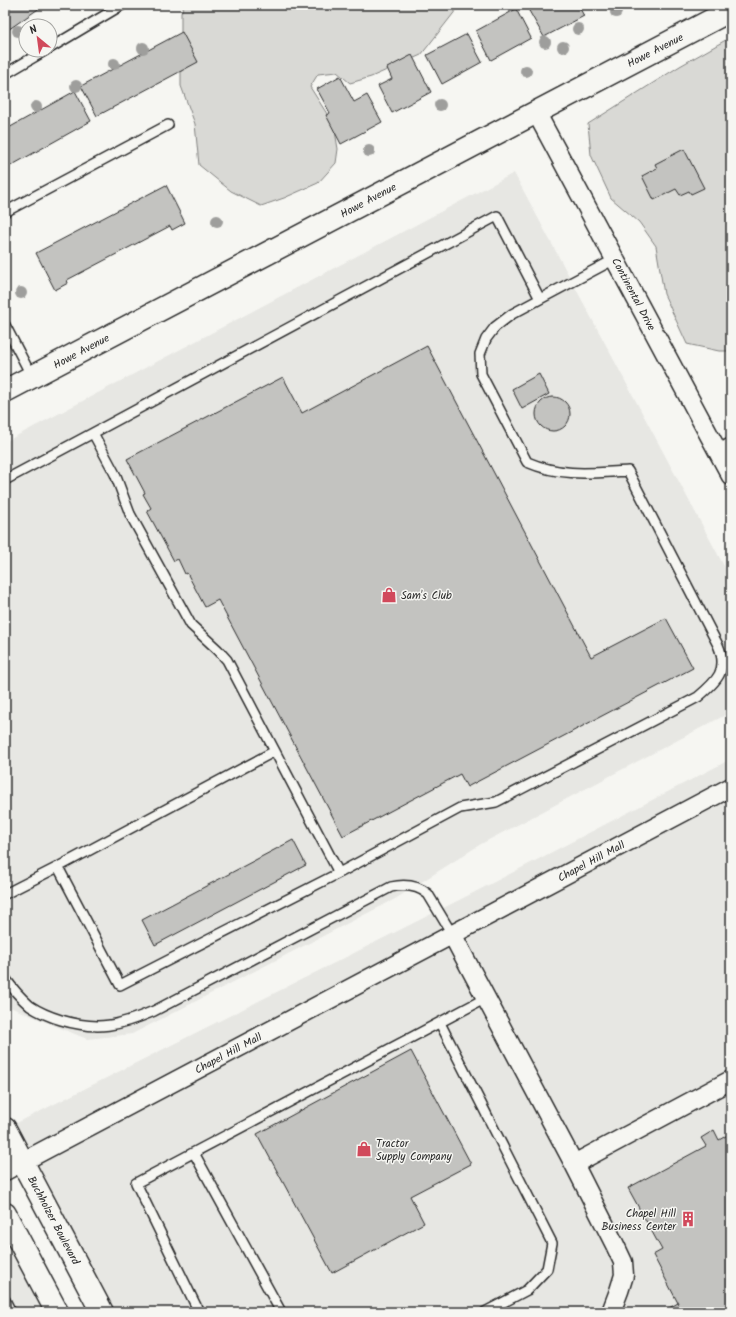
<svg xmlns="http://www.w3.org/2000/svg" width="736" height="1317" font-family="Kalam,sans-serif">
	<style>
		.built { fill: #e7e7e3 }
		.green { fill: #d9d9d5; stroke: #828280 }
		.building { fill: #c3c3c0; stroke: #2b2b2b }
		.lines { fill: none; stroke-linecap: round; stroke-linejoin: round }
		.lane-casing { stroke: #2b2b2b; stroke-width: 12 }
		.street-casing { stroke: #2b2b2b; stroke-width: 21 }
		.secondary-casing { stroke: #2b2b2b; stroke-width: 25 }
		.lane { stroke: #f6f6f2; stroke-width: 9 }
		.street { stroke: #f6f6f2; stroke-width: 18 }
		.secondary { stroke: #f6f6f2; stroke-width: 22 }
		.tree { fill: #9e9e9c }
		.labels { text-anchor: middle; stroke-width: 3; stroke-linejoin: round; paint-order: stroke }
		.street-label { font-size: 11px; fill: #2b2b2b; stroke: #f6f6f2 }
		.poi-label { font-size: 11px; fill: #2b2b2b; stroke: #f6f6f2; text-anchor: start }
	</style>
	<rect width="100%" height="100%" fill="#f6f6f2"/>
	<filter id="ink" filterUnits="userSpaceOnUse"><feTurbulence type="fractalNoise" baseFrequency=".025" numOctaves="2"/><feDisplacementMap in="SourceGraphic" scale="8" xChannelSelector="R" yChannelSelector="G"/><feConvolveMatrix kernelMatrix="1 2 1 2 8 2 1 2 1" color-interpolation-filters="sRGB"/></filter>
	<g filter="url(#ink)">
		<path class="built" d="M514,173L731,579V712L481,844L395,899L132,1034L87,1039L5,1005V442Z
			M731,759V1312H102L5,1129L473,893Z
			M5,1239L45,1312H5Z"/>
		<path class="green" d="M184,5H460L421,55L371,77L350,83L337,72L318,74L310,87L334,125L338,149L336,163L318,183L284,198L261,206L231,191L199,165L195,124L181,86V13Z
			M731,37V351H719L687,344L664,294L656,246L639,222L611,198L591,155L588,124L680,66Z"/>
		<path class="building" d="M5,5H44L5,32Z
			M535,5H578L584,16L544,37L528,9Z
			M516,9L531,38L491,60L476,31Z
			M182,32L198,62L97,116L81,86Z
			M467,34L482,62L442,84L427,55Z
			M412,55L431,92L392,113L378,86L392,79L387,68Z
			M340,76L354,102L367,95L382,122L341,144L326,115L330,113L317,89Z
			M75,91L91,121L5,169V130Z
			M684,149L704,188L691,194L689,191L680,195L676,189L654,200L642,176L657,168L655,164Z
			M166,185L185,223L172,230L170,226L67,280L68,283L55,290L36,253Z
			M427,346L591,657L666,618L693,668L467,787L460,774L343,836L218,600L205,607L187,573L185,574L178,559L174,561L147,511L151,508L143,494L145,493L127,459L283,377L302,413Z
			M539,374L549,394L522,409L512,389Z
			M536 414a17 17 0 1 1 34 0a17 17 0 1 1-34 0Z
			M293,840L306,865L155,945L142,920Z
			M411,1051L471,1164L410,1196L424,1223L332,1273L257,1134Z
			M714,1130L719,1140L731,1133V1312H662L678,1303L653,1255L662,1250L628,1188L706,1146L701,1138Z"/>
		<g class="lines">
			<g class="lane-casing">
				<path id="lane" d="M50,48L122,5
					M5,74L46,50
					M5,212L168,125
					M5,325L32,377
					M93,433L497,216L540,299L615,259
					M718,450L731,442
					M5,480L93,433L115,474L130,514L191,625L218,650L227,660L339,873L120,985L58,867L275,751
					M339,873L460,808L496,802L698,697C717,681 729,670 718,645L628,471C591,473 562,477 527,462L481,374L480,354L486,339L495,327L512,314L540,299
					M5,894L58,867
					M5,978C12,988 21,998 30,1006C39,1012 51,1017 61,1020C98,1031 119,1026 154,1011L391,887C405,884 417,885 428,894L452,934
					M440,1023L552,1243L547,1269L527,1290L485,1312
					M194,1153L281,1312
					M5,1300L11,1312
					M199,1312L136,1183L486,998"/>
			</g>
			<g class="street-casing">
				<path id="street" d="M536,112L731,476
					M452,934L574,1164
					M5,1171L731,787
					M611,1312L619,1291L624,1275L623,1262L615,1245L574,1164L731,1080"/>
			</g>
			<g class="secondary-casing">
				<path id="secondary" d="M5,391L731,10
					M5,1129L102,1312
					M5,1214L57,1312"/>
			</g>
			<use href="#lane" class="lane"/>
			<use href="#street" class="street"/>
			<use href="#secondary" class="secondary"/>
		</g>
		<g class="tree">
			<circle cx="616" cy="12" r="6"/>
			<circle cx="578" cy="29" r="6"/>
			<circle cx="18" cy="31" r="6"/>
			<circle cx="545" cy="42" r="6"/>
			<circle cx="563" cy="47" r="6"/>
			<circle cx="143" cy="48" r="6"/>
			<circle cx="114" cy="64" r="6"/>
			<circle cx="526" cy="71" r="6"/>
			<circle cx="76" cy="86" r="6"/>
			<circle cx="440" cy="105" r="6"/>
			<circle cx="36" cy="107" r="6"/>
			<circle cx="369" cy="151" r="6"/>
			<circle cx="217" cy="221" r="6"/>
			<circle cx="21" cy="293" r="6"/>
		</g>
	</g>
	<defs>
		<g id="shop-bare" transform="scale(1.2)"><path d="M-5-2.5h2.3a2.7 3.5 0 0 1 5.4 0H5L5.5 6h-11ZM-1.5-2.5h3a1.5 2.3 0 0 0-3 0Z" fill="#d1495b" stroke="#f6f6f2" stroke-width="2.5" paint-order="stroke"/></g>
		<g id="building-bare" transform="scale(1.2)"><path d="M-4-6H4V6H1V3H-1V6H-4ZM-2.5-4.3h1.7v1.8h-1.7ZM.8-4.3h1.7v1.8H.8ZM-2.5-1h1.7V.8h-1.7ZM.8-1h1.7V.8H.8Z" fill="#d1495b" stroke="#f6f6f2" stroke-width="2.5" paint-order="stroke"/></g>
	</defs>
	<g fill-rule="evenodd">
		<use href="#shop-bare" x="389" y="595"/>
		<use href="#shop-bare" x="364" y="1149"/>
		<use href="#building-bare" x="688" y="1219"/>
	</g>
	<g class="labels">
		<g class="street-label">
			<text transform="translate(655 50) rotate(-27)" y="4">Howe Avenue</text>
			<text transform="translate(368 200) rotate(-28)" y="4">Howe Avenue</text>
			<text transform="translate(634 294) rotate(62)" y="4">Continental Drive</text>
			<text transform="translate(81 351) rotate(-28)" y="4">Howe Avenue</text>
			<text transform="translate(591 861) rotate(-28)" y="4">Chapel Hill Mall</text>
			<text transform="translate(228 1053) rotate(-28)" y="4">Chapel Hill Mall</text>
			<text transform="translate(54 1220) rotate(62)" y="4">Buchholzer Boulevard</text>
		</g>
		<g class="poi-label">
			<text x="401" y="599">Sam's Club</text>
			<text x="376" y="1147">Tractor<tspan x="376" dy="13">Supply Company</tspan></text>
			<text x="676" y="1217" text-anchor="end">Chapel Hill<tspan x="676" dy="13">Business Center</tspan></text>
		</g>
	</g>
	<rect width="736" height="1317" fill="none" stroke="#f6f6f2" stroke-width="20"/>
	<rect x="10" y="10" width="716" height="1297" fill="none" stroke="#2b2b2b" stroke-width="1.5" filter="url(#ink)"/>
	<g transform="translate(38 38) rotate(331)"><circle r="19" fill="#f6f6f2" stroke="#a5a5a2"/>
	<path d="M0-3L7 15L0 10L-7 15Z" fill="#d1495b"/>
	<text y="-6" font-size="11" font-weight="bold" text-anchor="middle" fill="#2b2b2b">N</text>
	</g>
</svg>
